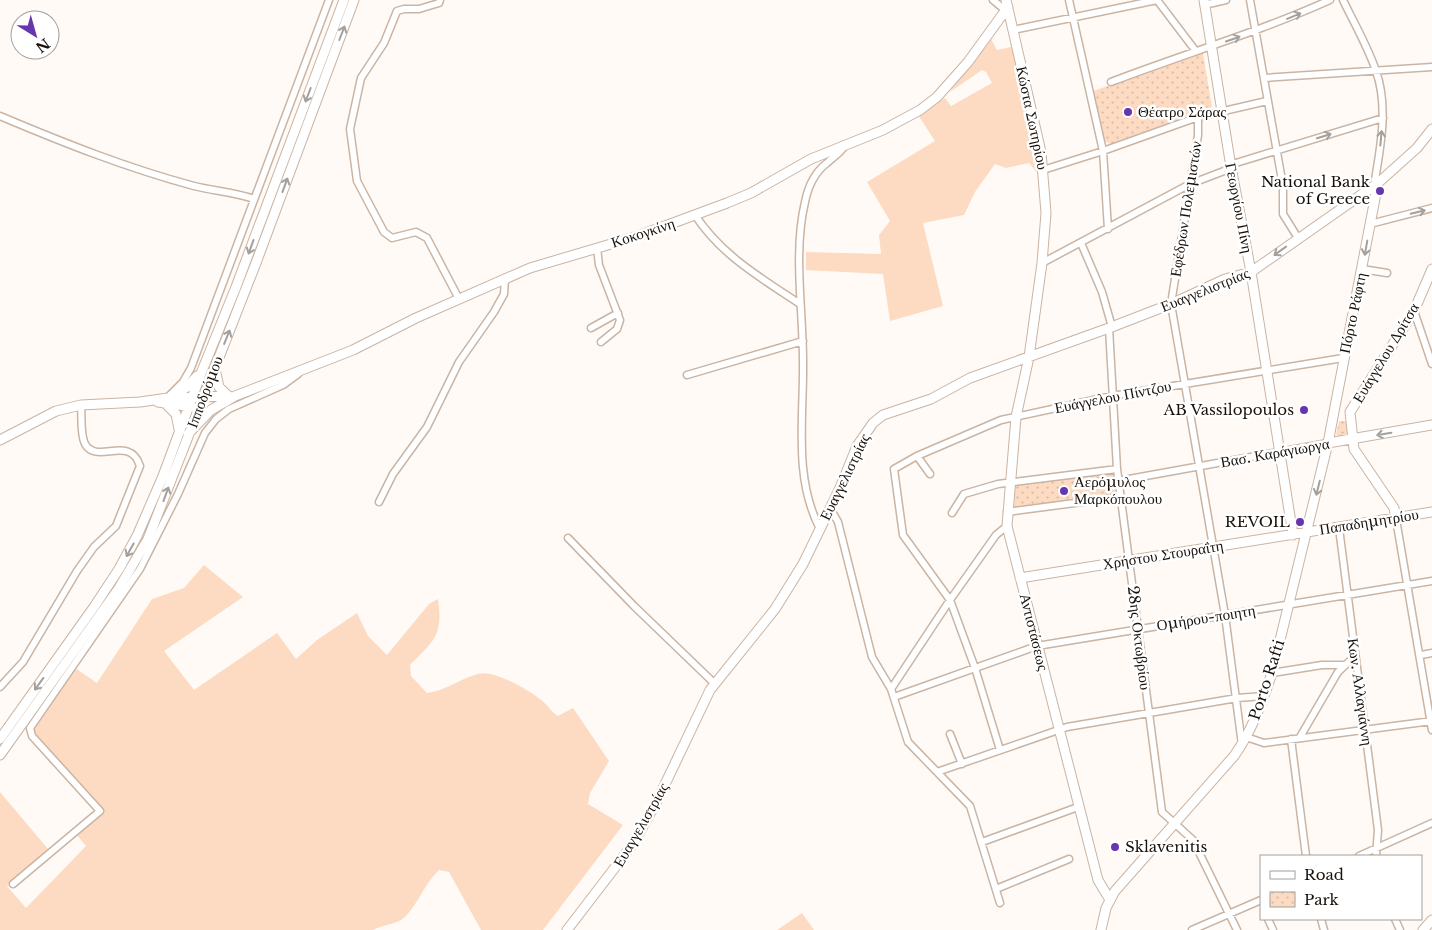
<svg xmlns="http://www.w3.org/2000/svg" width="1432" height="930" font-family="'Libre Baskerville',serif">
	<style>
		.grass { fill: #fddbc2 }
		.park { fill: url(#park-dots) }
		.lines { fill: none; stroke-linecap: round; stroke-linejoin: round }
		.street-casing { stroke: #cab4a3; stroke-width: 9 }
		.secondary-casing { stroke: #cab4a3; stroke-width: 11 }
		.street { stroke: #fff; stroke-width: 6 }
		.secondary { stroke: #fff; stroke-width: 9 }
		.oneway { stroke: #a3a09d }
		.poi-dot { fill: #6636ae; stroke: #fff; stroke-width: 2 }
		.labels { text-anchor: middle; stroke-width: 5; stroke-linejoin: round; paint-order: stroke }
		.poi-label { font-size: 15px; fill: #19110b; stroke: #fff; text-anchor: start }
		.street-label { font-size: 15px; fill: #19110b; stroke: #fff }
	</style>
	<defs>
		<pattern id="park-dots" width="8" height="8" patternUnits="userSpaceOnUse" patternTransform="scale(1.25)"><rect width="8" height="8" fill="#fddbc2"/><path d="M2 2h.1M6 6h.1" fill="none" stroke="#d8bba5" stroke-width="1.8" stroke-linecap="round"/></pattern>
	</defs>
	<rect width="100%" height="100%" fill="#fffaf6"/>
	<path class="grass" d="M990,37L997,50L1015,46L1042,172L1038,174L1029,163L1006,168L995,164L975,192L964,215L923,223L943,306L890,321L883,274L806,270V252L881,254L879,235L890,221L867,182L935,141L918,115L945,98L951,106L992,83L986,72L982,70L950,92Z
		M204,565L243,597L164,651L194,690L277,633L296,659L317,640L357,613L368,636L387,655L429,604L438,599C443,635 435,640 410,665L411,676L427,693C445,691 459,679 478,674C492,669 530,690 541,700C548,705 551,712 558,716L573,708L609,761L590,793L588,804L623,825L543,930H481L449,872L439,870C425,883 419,902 406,916C397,925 384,924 373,930H0V792L48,849L7,886L26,908L86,846L77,835L104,813L103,809L35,736L34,728L75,668L97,683L152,599L184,588Z
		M802,913L814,930H777Z"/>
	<path class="park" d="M1203,53L1212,107L1110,144L1105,141L1093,91Z
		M1339,421H1346L1348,437L1340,438L1336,434Z
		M1113,472L1117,496L1014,509L1015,484Z"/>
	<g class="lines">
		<g class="street-casing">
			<path id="street" d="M440,0L439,3L419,9H404L397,11L384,43L361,78L350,129L357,181L384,232L392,238L416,232L427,238L459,299
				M993,0L1005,10
				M1069,0L1103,151L1108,229
				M1157,0L1195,50
				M1250,0L1283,186V214L1298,238
				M1343,0C1354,23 1368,47 1376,71C1389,108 1380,149 1374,186
				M1204,5L1226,0
				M1013,30L1157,0
				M1264,78L1432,67
				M1111,82C1184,54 1259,32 1330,0
				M0,116C64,143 127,168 194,186C214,191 235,192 254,199
				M1198,117V135L1171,304L1225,615L1242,745
				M1043,170L1103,151L1198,117L1267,101
				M695,215C721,255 761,278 800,304
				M1370,224L1432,208
				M1081,243L1102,292L1112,327
				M597,248L599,265L620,320L617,329L601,342
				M1042,263L1190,184L1224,171L1236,163L1383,118
				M1362,269L1387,273
				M1414,311L1432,364
				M591,328L618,313
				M1109,328L1117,469L1162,812L1193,840L1237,930
				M687,375L803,341
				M169,396L183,382L191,368L329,0
				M917,456L930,474
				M1118,481L1328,443
				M379,502L393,474L427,427L459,362L494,312L504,294L505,278
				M830,508L838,522L872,657L891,689L908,742L970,806L1000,903
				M1007,512L1120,497
				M952,513L964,494L998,484L1117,469
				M1396,519L1432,730
				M1339,528L1378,830L1376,856
				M820,529C793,477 804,417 803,361C803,310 793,252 805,202C808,187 815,172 827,163C832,158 839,154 843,148
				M568,538L634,606L715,684
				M1421,655L1432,653
				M1272,673L1322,665H1345
				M0,687L23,662L77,571L94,547L116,526L140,466C130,434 97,465 85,444C80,434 82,417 81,405
				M891,689L950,600L996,535L1007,526
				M894,697L1037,646L1432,581
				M950,734L962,764
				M1246,737L1264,743L1432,721
				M1300,737L1338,672L1355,656
				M1291,739L1306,856
				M1000,750L975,668L950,600L903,535L894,469L917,456L1001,420L1112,396L1343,358
				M937,772L1067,727L1237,698L1264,696
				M982,842L1078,807
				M1359,856L1432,823
				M13,884L100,811L32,736L30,728L140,569L178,494L205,433L216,419L229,409L283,385L298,374
				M996,889L1069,859
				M1268,919L1273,930
				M1321,919L1324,930
				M1395,919L1400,930
				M1192,930L1261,900"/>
		</g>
		<g class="secondary-casing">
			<path id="secondary" d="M1006,0L1041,152L1046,213L1042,263L1029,357L1016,417L1007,526L1098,880L1110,900
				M1204,0L1231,167L1251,272L1293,535
				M215,369L219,387L228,396
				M170,397L187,387L197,376
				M158,402L193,407
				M166,404L176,414L179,429
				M188,434L211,410L235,396L353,350L416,318L530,268L638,236L727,203L751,193L811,159L883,130L920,110L937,97L968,62L1008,7
				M0,440L56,411L81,405L140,402L168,398L229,396
				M1328,443L1432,425
				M1396,519L1394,508L1354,449L1350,412L1414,311L1432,269
				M1020,578L1432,512
				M0,739L94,607L119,569L137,536L163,476L202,371L236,287L344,0
				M0,755L119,588L148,539L256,263L354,0
				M567,930L633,844L658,799L710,690L775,609L803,564L840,488L857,446L873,423L883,415L931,399L970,378L1109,328L1171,304L1225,279L1251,272L1378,183L1417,148L1432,129
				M1101,930L1106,908L1115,891L1234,756C1252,731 1262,702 1272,673L1328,443L1378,183
				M1423,930L1432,920"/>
		</g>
		<use href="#street" class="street"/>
		<use href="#secondary" class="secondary"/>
	</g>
	<defs><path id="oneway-shaft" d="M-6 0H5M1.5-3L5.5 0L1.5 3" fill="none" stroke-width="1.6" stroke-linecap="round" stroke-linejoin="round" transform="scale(1.25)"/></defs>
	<g class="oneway">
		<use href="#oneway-shaft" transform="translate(1294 16) rotate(-22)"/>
		<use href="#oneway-shaft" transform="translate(342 33) rotate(-69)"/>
		<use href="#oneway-shaft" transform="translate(1233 39) rotate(-19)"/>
		<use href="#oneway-shaft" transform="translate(308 95) rotate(111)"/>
		<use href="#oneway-shaft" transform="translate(1324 136) rotate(-17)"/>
		<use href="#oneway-shaft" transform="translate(1381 138) rotate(-85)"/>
		<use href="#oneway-shaft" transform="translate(285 185) rotate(-70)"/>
		<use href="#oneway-shaft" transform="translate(1418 212) rotate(-14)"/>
		<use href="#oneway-shaft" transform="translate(251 247) rotate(110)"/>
		<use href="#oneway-shaft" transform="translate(1366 248) rotate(100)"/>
		<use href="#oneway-shaft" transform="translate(1280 251) rotate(144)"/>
		<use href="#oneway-shaft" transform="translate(227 337) rotate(-68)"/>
		<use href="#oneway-shaft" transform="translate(1384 434) rotate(170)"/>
		<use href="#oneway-shaft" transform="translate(1318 488) rotate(104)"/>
		<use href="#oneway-shaft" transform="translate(166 494) rotate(-70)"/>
		<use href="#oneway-shaft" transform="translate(130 550) rotate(119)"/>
		<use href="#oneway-shaft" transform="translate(39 684) rotate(126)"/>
	</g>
	<g class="poi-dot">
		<circle cx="1128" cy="112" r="5"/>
		<circle cx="1380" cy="191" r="5"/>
		<circle cx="1304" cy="410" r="5"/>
		<circle cx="1064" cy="491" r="5"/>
		<circle cx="1300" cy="522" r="5"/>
		<circle cx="1115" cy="847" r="5"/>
	</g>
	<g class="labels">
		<g class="poi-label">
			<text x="1138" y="117">Θέατρο Σάρας</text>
			<text x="1370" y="187" text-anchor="end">National Bank<tspan x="1370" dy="17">of Greece</tspan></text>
			<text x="1294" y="415" text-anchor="end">AB Vassilopoulos</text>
			<text x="1074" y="487">Αερόμυλος<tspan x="1074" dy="17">Μαρκόπουλου</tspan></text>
			<text x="1290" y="527" text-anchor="end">REVOIL</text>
			<text x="1125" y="852">Sklavenitis</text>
		</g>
		<g class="street-label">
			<text transform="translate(1032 118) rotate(78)" y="5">Κώστα Σωτηρίου</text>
			<text transform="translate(1239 208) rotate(79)" y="5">Γεωργίου Πίνη</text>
			<text transform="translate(1186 209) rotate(-81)" y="5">Εφέδρων Πολεμιστών</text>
			<text transform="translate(643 233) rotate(-18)" y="5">Κοκογκίνη</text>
			<text transform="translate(1205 290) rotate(-22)" y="5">Ευαγγελιστρίας</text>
			<text transform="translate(1353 313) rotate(-78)" y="5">Πόρτο Ράφτη</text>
			<text transform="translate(1386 353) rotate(-59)" y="5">Ευάγγελου Δρίτσα</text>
			<text transform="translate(205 392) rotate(-69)" y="5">Ιπποδρόμου</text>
			<text transform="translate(1113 397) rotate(-11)" y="5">Ευάγγελου Πίντζου</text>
			<text transform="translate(1275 453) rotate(-10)" y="5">Βασ. Καράγιωργα</text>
			<text transform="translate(845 477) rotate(-64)" y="5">Ευαγγελιστρίας</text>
			<text transform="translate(1369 522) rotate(-9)" y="5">Παπαδημητρίου</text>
			<text transform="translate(1163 555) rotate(-9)" y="5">Χρήστου Στουραΐτη</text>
			<text transform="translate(1206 618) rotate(-9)" y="5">Ομήρου-ποιητη</text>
			<text transform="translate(1034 632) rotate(76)" y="5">Αντιστάσεως</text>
			<text transform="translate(1139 638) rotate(83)" y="5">28ης Οκτωβρίου</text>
			<text transform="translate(1267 680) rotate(-72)" y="5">Porto Rafti</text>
			<text transform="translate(1360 692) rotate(82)" y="5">Κων. Αλλαγιάννη</text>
			<text transform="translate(641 825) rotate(-60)" y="5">Ευαγγελιστρίας</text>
		</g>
	</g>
	<rect x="1260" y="855" width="162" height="65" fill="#ffffff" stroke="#a3a09d"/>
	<rect x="1270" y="871" width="25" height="8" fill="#ffffff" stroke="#a3a09d"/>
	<text x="1304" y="880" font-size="15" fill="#19110b">Road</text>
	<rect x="1270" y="892" width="25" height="15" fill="url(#park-dots)" stroke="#a3a09d"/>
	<text x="1304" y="905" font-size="15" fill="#19110b">Park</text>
	<g transform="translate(35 35) rotate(143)"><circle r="24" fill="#ffffff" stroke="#a3a09d"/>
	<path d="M0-4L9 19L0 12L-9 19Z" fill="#6636ae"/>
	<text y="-8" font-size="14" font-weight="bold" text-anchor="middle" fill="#19110b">N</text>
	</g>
</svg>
